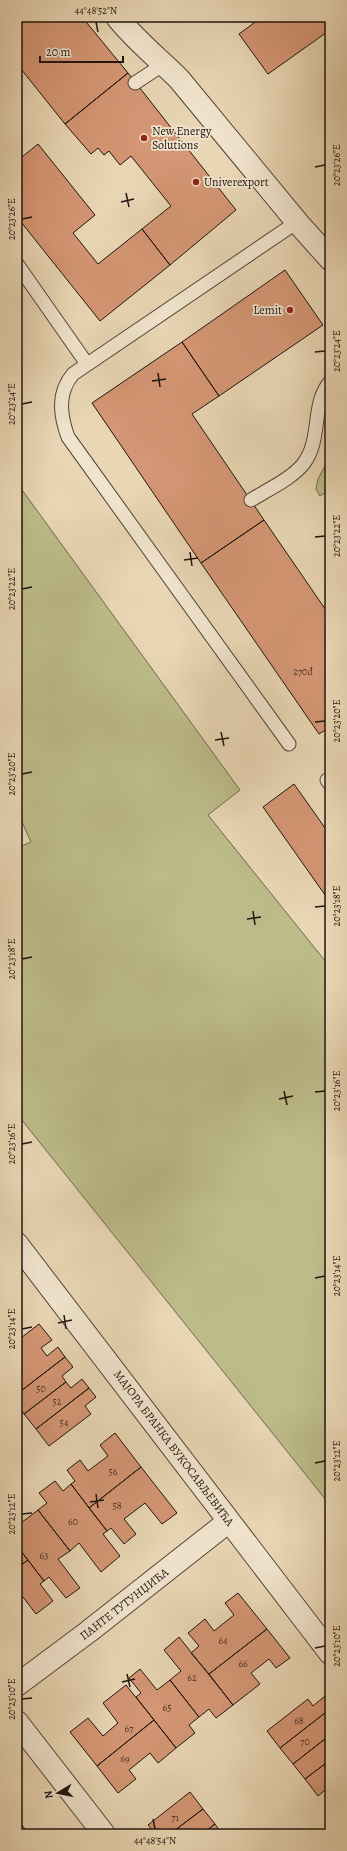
<svg xmlns="http://www.w3.org/2000/svg" width="347" height="1851" font-family="Alegreya,serif">
	<style>
		.green { fill: #bcbc89; stroke: #6e684c }
		.building { fill: #d49674; stroke: #1f140f }
		.lines { fill: none; stroke-linecap: round; stroke-linejoin: round }
		.lane-casing { stroke: #524438; stroke-width: 15 }
		.street-casing { stroke: #524438; stroke-width: 24 }
		.lane { stroke: #f1e4ce; stroke-width: 13 }
		.street { stroke: #f1e4ce; stroke-width: 22 }
		.ticks { fill: none; stroke: #1f140f; stroke-width: 1.5 }
		.poi-dot { fill: #8f2418; stroke: #f1e4ce; stroke-width: 1.5 }
		.labels { text-anchor: middle; stroke-width: 3.5; stroke-linejoin: round; paint-order: stroke }
		.number-label { font-size: 10px; fill: #4c3428 }
		.poi-label { font-size: 12px; fill: #1f140f; stroke: #f1e4ce; text-anchor: start }
		.street-label { font-size: 12px; fill: #1f140f; stroke: #f1e4ce }
		.neatline { fill: none; stroke: #1f140f; stroke-width: 1.5 }
		.ticks-label { font-size: 10px; text-anchor: middle; fill: #1f140f }
	</style>
	<rect width="100%" height="100%" fill="#e9d6b4"/>
	<filter id="stains"><feTurbulence type="fractalNoise" baseFrequency=".005" numOctaves="4"/><feColorMatrix values="0 0 0 0 .2 0 0 0 0 .09 0 0 0 0 .02 0 0 0 .5 -.17"/></filter>
	<radialGradient id="worn" r=".72"><stop offset=".6" stop-color="#630" stop-opacity="0"/><stop offset="1" stop-color="#630" stop-opacity=".3"/></radialGradient>
	<path class="green" d="M330,456V490L320,496L316,489L318,479Z
		M17,483L240,790L208,815L330,967V1505L17,1114V848L31,842L17,811Z"/>
	<path class="building" d="M17,17H82L128,73L65,124L17,64Z
		M262,17H330V30L268,74L239,34Z
		M128,73L236,210L170,265L142,229L171,206L131,156L120,165L109,151L104,155L98,148L91,154L65,124Z
		M38,144L95,215L73,233L98,264L142,229L170,265L100,321L17,217V161Z
		M285,270L323,325L219,396L182,342Z
		M182,342L219,396L192,414L264,520L201,563L92,403Z
		M264,520L330,616V727L319,734L201,563Z
		M294,784L330,835V902L263,807Z
		M39,1324L52,1340L41,1348L47,1356L58,1347L65,1357L17,1394V1341Z
		M65,1357L73,1367L62,1376L66,1382L24,1414L17,1404V1394Z
		M82,1379L89,1388L36,1429L24,1414L66,1382L71,1388Z
		M89,1388L96,1397L85,1406L91,1414L49,1446L36,1429Z
		M115,1433L141,1467L89,1508L71,1484L75,1481L67,1470L80,1460L88,1471L108,1456L100,1445Z
		M141,1467L177,1513L162,1524L145,1503L124,1519L136,1534L124,1544L111,1528L107,1531L89,1508Z
		M55,1481L63,1491L71,1484L107,1531L103,1534L120,1556L101,1572L79,1543L70,1551L38,1510L47,1503L39,1493Z
		M38,1510L70,1551L58,1559L80,1588L66,1598L49,1577L44,1581L17,1546V1526Z
		M17,1546L28,1560L17,1568Z
		M28,1560L44,1581L40,1584L53,1601L36,1614L23,1597L17,1602V1568Z
		M238,1593L267,1629L209,1674L191,1653L199,1646L188,1633L205,1619L214,1631L234,1615L225,1603Z
		M267,1629L290,1658L276,1668L269,1659L251,1673L260,1684L233,1705L209,1674Z
		M179,1637L233,1705L216,1718L209,1709L199,1717L170,1680L181,1671L164,1650Z
		M140,1669L157,1690L170,1680L199,1717L189,1725L195,1733L176,1748L136,1697L141,1693L129,1678Z
		M126,1685L154,1720L97,1766L70,1732L88,1718L103,1736L118,1723L103,1703Z
		M325,1696L330,1702V1709L280,1748L267,1731L308,1699L313,1706Z
		M330,1709V1735L293,1764L280,1748Z
		M154,1720L176,1748L158,1763L150,1753L129,1770L136,1779L118,1793L97,1766Z
		M330,1735V1760L305,1779L293,1764Z
		M330,1760V1786L318,1796L305,1779Z
		M190,1792L203,1809L170,1834H152L154,1832L148,1825Z
		M203,1809L215,1824L202,1834H170Z
		M17,1819L29,1834H17Z
		M215,1824L222,1834H202Z"/>
	<g class="lines">
		<g class="lane-casing">
			<path id="lane" d="M135,83L164,64
				M17,264L87,364
				M251,500C267,490 293,478 304,463C322,439 311,404 330,382
				M289,744L68,437C60,415 57,393 73,374L297,222
				M327,780L330,784"/>
		</g>
		<g class="street-casing">
			<path id="street" d="M117,17C135,40 158,58 179,79L297,222L330,259
				M17,1244L330,1653
				M17,1685L88,1632L229,1521
				M17,1722L104,1834"/>
		</g>
		<use href="#lane" class="lane"/>
		<use href="#street" class="street"/>
	</g>
	<path class="ticks" d="M96,22L98,32M315,167L325,165M126,193L129,207M121,202L134,199M22,219L32,217M315,352L325,351M158,373L160,387M152,381L166,379M22,404L32,402M315,537L325,536M190,552L192,566M184,560L198,558M22,589L32,587M315,722L325,721M221,732L224,746M215,740L229,738M22,774L32,772M315,907L325,906M253,911L255,925M247,919L261,917M22,959L32,957M284,1091L287,1105M315,1092L325,1091M279,1099L293,1096M22,1144L32,1142M315,1278L325,1276M64,1315L66,1329M58,1323L72,1320M22,1329L32,1327M315,1463L325,1461M96,1494L98,1508M90,1502L104,1500M22,1514L32,1513M315,1648L325,1646M127,1674L130,1687M122,1682L135,1679M22,1699L32,1698M153,1819L155,1829"/>
	<g class="poi-dot">
		<circle cx="144" cy="138" r="4"/>
		<circle cx="196" cy="182" r="4"/>
		<circle cx="290" cy="310" r="4"/>
	</g>
	<g class="labels">
		<g class="number-label">
			<text x="303" y="675">270đ</text>
			<text x="41" y="1392">50</text>
			<text x="57" y="1405">52</text>
			<text x="64" y="1426">54</text>
			<text x="113" y="1475">56</text>
			<text x="117" y="1509">58</text>
			<text x="73" y="1525">60</text>
			<text x="44" y="1559">63</text>
			<text x="223" y="1644">64</text>
			<text x="243" y="1667">66</text>
			<text x="192" y="1681">62</text>
			<text x="167" y="1711">65</text>
			<text x="299" y="1724">68</text>
			<text x="129" y="1732">67</text>
			<text x="305" y="1745">70</text>
			<text x="125" y="1762">69</text>
			<text x="175" y="1821">71</text>
		</g>
		<g class="poi-label">
			<text x="152" y="135">New Energy<tspan x="152" dy="14">Solutions</tspan></text>
			<text x="204" y="186">Univerexport</text>
			<text x="282" y="314" text-anchor="end">Lemit</text>
		</g>
		<g class="street-label">
			<text transform="translate(174 1448) rotate(53)" y="4">МАЈОРА БРАНКА ВУКОСАВЉЕВИЋА</text>
			<text transform="translate(124 1604) rotate(-38)" y="4">ПАНТЕ ТУТУНЏИЋА</text>
		</g>
	</g>
	<rect width="347" height="1851" fill="none" stroke="#e9d6b4" stroke-width="44"/>
	<g transform="translate(58 1793) rotate(260)" stroke="#f1e4ce" stroke-width="3" paint-order="stroke">
	<path d="M0-3L7 15L0 10L-7 15Z" fill="#1f140f"/>
	<text y="-6" font-size="11" font-weight="bold" text-anchor="middle" fill="#1f140f">N</text>
	</g>
	<path d="M40 56v6h83v-6" fill="none" stroke="#1f140f" stroke-width="2"/>
	<text x="46" y="56" font-size="12" fill="#1f140f" stroke="#f1e4ce" stroke-width="3" paint-order="stroke">20 m</text>
	<rect x="22" y="22" width="303" height="1807" class="neatline"/>
	<g class="ticks-label">
		<text x="96" y="14">44°48'52"N</text>
		<text transform="translate(336 165) rotate(-90)" y="4">20°23'26"E</text>
		<text transform="translate(11 219) rotate(-90)" y="4">20°23'26"E</text>
		<text transform="translate(336 351) rotate(-90)" y="4">20°23'24"E</text>
		<text transform="translate(11 404) rotate(-90)" y="4">20°23'24"E</text>
		<text transform="translate(336 536) rotate(-90)" y="4">20°23'22"E</text>
		<text transform="translate(11 589) rotate(-90)" y="4">20°23'22"E</text>
		<text transform="translate(336 721) rotate(-90)" y="4">20°23'20"E</text>
		<text transform="translate(11 774) rotate(-90)" y="4">20°23'20"E</text>
		<text transform="translate(336 906) rotate(-90)" y="4">20°23'18"E</text>
		<text transform="translate(11 959) rotate(-90)" y="4">20°23'18"E</text>
		<text transform="translate(336 1091) rotate(-90)" y="4">20°23'16"E</text>
		<text transform="translate(11 1144) rotate(-90)" y="4">20°23'16"E</text>
		<text transform="translate(336 1276) rotate(-90)" y="4">20°23'14"E</text>
		<text transform="translate(11 1329) rotate(-90)" y="4">20°23'14"E</text>
		<text transform="translate(336 1461) rotate(-90)" y="4">20°23'12"E</text>
		<text transform="translate(11 1514) rotate(-90)" y="4">20°23'12"E</text>
		<text transform="translate(336 1646) rotate(-90)" y="4">20°23'10"E</text>
		<text transform="translate(11 1699) rotate(-90)" y="4">20°23'10"E</text>
		<text x="155" y="1844">44°48'54"N</text>
	</g>
	<rect width="100%" height="100%" filter="url(#stains)"/>
	<rect width="100%" height="100%" fill="url(#worn)"/>
</svg>
